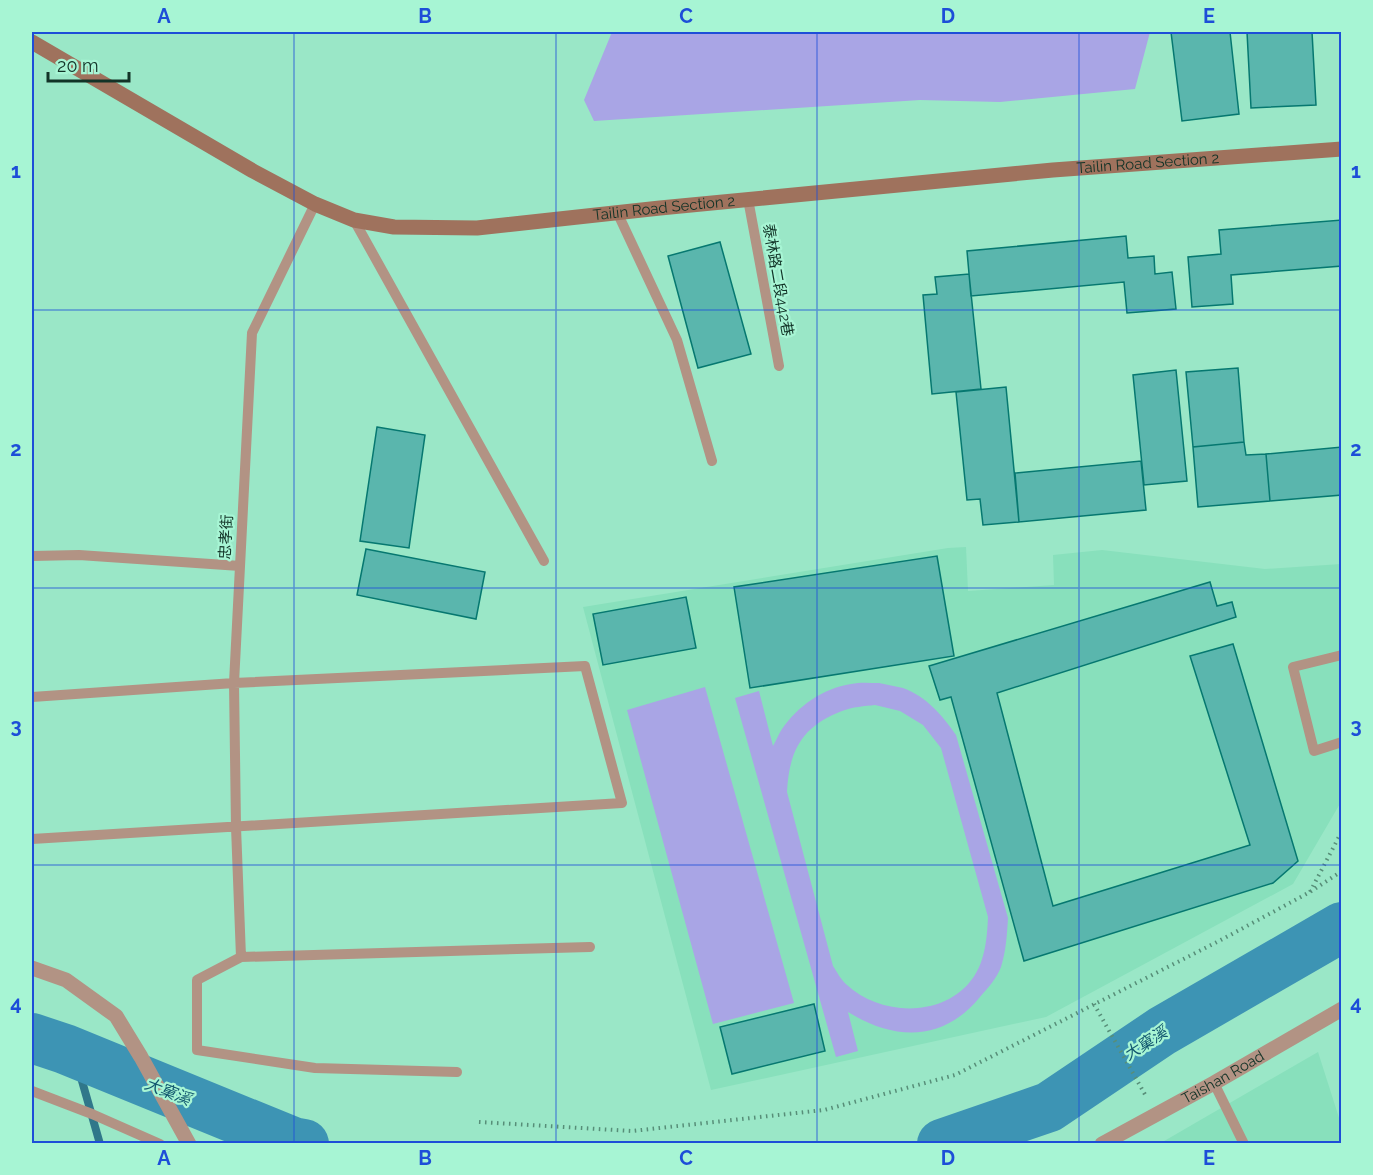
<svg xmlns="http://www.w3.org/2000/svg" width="1373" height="1175" font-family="Raleway,'Noto Sans TC',sans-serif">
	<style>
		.built { fill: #88e0bc }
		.green { fill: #a9a5e5; fill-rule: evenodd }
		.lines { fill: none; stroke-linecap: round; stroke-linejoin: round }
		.stream { stroke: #30778a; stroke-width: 8 }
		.river { stroke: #3d94b4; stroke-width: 50 }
		.building { fill: #5ab6ad; stroke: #067870; stroke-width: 1.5 }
		.path { stroke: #578e78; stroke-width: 4; stroke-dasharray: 1.5 4.5; stroke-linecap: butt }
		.lane { stroke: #b29384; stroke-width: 10 }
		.street { stroke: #b29384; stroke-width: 15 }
		.secondary { stroke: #9f725d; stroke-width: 15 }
		.grid { fill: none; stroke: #1d4ed8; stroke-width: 1.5; stroke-opacity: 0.55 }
		.labels { text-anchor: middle; stroke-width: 4.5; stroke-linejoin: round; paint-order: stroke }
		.street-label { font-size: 15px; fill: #123327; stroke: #a7f5d4 }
		.water-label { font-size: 16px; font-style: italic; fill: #135870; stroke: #a7f5d4 }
		.neatline { fill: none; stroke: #1d4ed8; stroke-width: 2 }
		.grid-label { font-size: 20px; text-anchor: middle; font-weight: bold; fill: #1d4ed8 }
	</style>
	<rect width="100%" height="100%" fill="#9ae7c7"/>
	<path class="built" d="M966,547L968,591L1054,585L1053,555L1102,550L1265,569L1341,564V802L1293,884L1046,1017L711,1090L583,607L948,548Z
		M1318,1052L1341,1124V1143L1159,1144Z"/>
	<path class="green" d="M612,32H1150L1135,89L1000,102L920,100L594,121L584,100Z
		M879,683C887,685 895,686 903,688C927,697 942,715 956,735L1008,918C1007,935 1006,951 1001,967C997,978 987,989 980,997C943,1042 895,1041 848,1012L858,1051L836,1057L735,698L759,691L773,746C776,741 778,735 782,729C797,707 823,688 851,684C860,682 870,683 879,683ZM875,705L900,711L923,725L941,748L988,917C987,939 985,965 969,983C939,1018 879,1015 847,985C841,980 837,972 833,966L787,792C789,751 802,726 842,711C852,707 865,706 875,705Z
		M705,687L794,1003L713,1024L627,710Z"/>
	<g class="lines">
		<path class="stream" d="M74,1053L100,1144"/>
		<path class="river" d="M32,1038L65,1049L293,1142L304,1144
			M942,1144L1049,1107L1162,1031L1342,927"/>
	</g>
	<path class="building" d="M1171,32H1230L1239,114L1182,121Z
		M1247,32H1312L1316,105L1251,108Z
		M1342,220V266L1231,275L1233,304L1192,307L1188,257L1221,254L1219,230Z
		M1126,236L1128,258L1154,256L1155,274L1172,272L1176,309L1127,313L1124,282L971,296L967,251Z
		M720,242L751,354L698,368L668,256Z
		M969,274L981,389L932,394L923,295L937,294L935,277Z
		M1238,368L1244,442L1193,447L1186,372Z
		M1176,370L1187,481L1144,485L1133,375Z
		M1006,387L1019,522L983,525L980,499L967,500L956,392Z
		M377,427L425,435L409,548L360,541Z
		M1244,442L1246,455L1266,454L1270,501L1198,507L1193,447Z
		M1342,447V495L1270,501L1266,454Z
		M1141,461L1146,510L1019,522L1015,473Z
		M366,549L485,572L476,619L357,595Z
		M937,556L954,656L750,688L734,587Z
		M1210,582L1217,606L1232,602L1236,617L997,693L1053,906L1250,845L1190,656L1233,644L1298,861L1273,883L1024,961L951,697L940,700L929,666Z
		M686,597L696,648L603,665L593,614Z
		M814,1004L825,1051L732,1074L720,1027Z"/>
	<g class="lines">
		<path class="path" d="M1310,892L1342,831
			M1094,1004L1147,1098
			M479,1122L632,1131L824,1110L955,1075L1219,941L1310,892L1342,871"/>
		<path class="lane" d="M748,199L779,366
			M617,212L677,340L712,461
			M354,220L544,561
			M32,556L79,555L240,566
			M1342,655L1293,667L1314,751L1342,742
			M32,697L234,683L252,333L315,204
			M32,839L622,803L585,666L234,683L236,827L241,957L197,980V1050L315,1068L457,1072
			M241,957L590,947
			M1214,1083L1244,1144
			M32,1091L92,1114L160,1144"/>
		<g class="street">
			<path d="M32,968L66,980L116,1016L141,1057L189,1144"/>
			<path id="s1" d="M1102,1144L1214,1083L1342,1009"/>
		</g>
		<path class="secondary" id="s2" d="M32,42L253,171L315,204L354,220L394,227L477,228L660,208L1053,170L1342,149"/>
	</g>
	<path class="grid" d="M294,32V1144M556,32V1144M817,32V1144M1079,32V1144M32,310H1342M32,588H1342M32,865H1342"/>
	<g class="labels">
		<g class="street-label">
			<text dy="5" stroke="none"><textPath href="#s2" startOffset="1166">Tailin Road Section 2</textPath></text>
			<text dy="5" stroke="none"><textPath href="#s2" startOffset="680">Tailin Road Section 2</textPath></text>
			<text transform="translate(778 280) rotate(80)" y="5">泰林路二段442巷</text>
			<text transform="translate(226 537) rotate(-87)" y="5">忠孝街</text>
			<text dy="5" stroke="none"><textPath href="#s1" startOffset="138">Taishan Road</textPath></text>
		</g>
		<g class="water-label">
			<text transform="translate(1145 1043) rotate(-33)" y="6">大窠溪</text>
			<text transform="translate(168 1091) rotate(21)" y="6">大窠溪</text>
		</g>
	</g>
	<rect width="1373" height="1175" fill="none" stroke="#a7f5d4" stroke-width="66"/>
	<path d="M48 72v9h81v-9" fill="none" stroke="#123327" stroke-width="3"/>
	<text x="57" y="72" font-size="18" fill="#123327" stroke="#a7f5d4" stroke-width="4.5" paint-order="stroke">20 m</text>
	<rect x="33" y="33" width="1307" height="1109" class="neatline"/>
	<g class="grid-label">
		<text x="164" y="23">A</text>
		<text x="425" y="23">B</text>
		<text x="686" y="23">C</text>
		<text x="948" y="23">D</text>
		<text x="1209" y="23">E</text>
		<text x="16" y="178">1</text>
		<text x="1356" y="178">1</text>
		<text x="16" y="456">2</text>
		<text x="1356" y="456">2</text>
		<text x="16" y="733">3</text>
		<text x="1356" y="733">3</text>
		<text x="16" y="1010">4</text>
		<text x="1356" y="1010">4</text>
		<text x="164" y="1165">A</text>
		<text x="425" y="1165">B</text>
		<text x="686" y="1165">C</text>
		<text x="948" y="1165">D</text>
		<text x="1209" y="1165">E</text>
	</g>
</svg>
